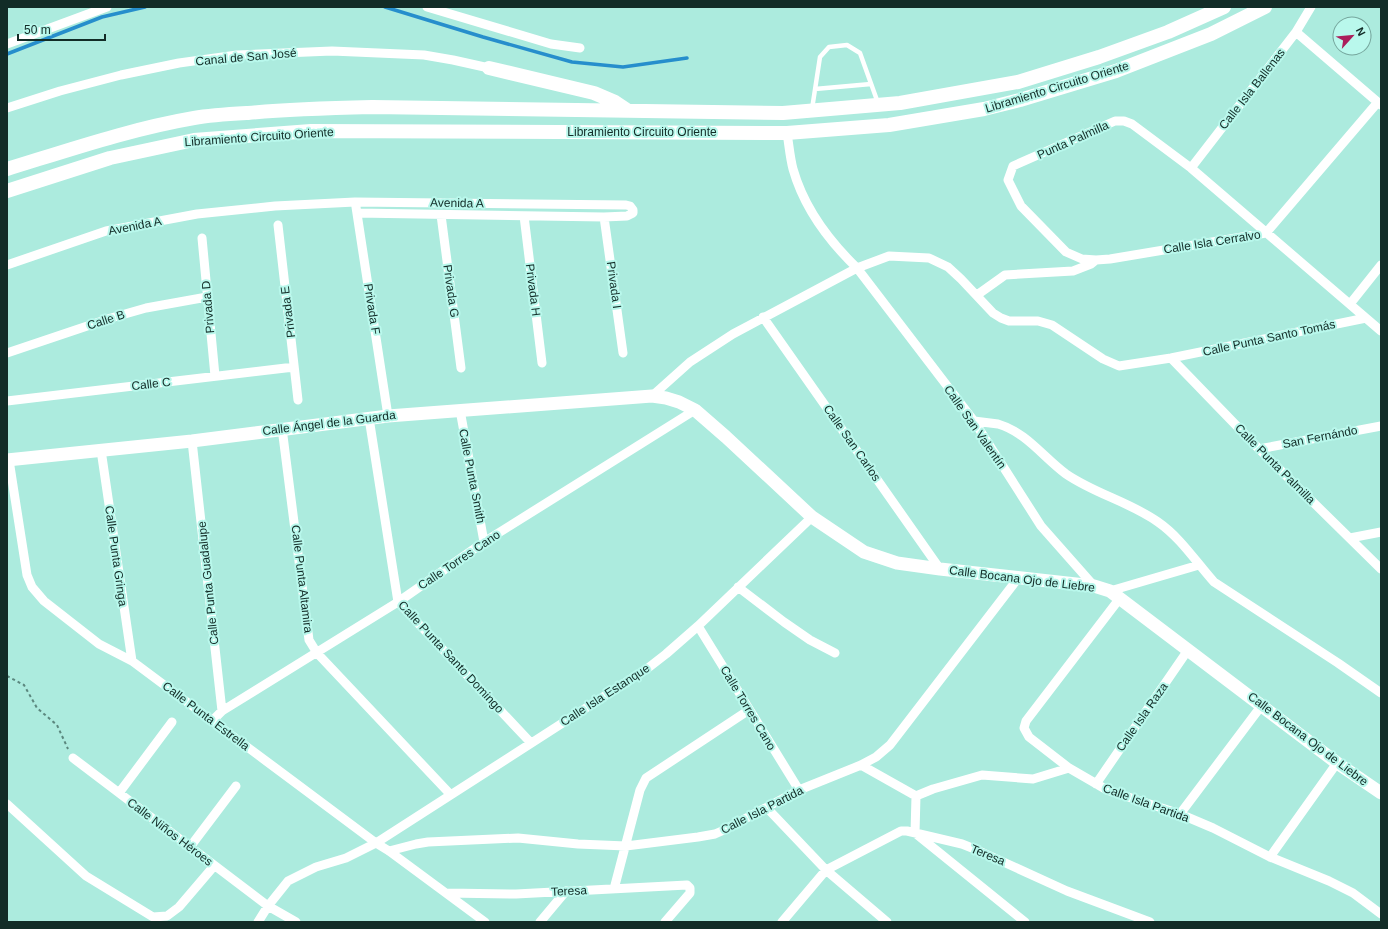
<svg xmlns="http://www.w3.org/2000/svg" width="1388" height="929" font-family="Helvetica,sans-serif">
	<style>
		.lines { fill: none; stroke-linecap: round; stroke-linejoin: round }
		.stream { stroke: #268ecc; stroke-width: 3.5 }
		.path { stroke: #5b877e; stroke-width: 2; stroke-dasharray: 3 3; stroke-linecap: butt }
		.lane { stroke: #fff; stroke-width: 4.5 }
		.street { stroke: #fff; stroke-width: 9 }
		.secondary { stroke: #fff; stroke-width: 13 }
		.primary { stroke: #fff; stroke-width: 14 }
		.labels { text-anchor: middle; stroke-width: 4; stroke-linejoin: round; paint-order: stroke }
		.street-label { font-size: 12px; fill: #122c27; stroke: #b9f8ec }
	</style>
	<rect width="100%" height="100%" fill="#acebde"/>
	<g class="lines">
		<path class="stream" d="M385,7L483,37L572,62L623,67L687,58
			M7,54L102,17L145,7"/>
		<path class="path" d="M7,676L24,685L37,708L57,725L68,749"/>
		<path class="lane" d="M815,89L871,84
			M812,109L820,57L829,47L847,45L860,53L878,103"/>
		<path class="street" d="M427,7L551,44L580,48
			M1296,32L1381,105
			M7,44L107,7
			M1378,102L1266,233L1110,259L1096,260L1082,259L1066,252L1021,206L1008,180L1013,166L1115,121H1124L1132,124L1191,168L1381,331
			M7,108L60,91L121,75L179,63L237,55L332,51L424,55L453,60L489,68
			M787,133C789,145 790,158 793,169C804,208 829,241 857,268L974,421L1041,526L1094,586
			M1191,168L1296,32L1311,7
			M356,207L388,416
			M441,215L461,368
			M524,216L542,363
			M604,217L623,353
			M278,225L298,400
			M202,238L215,376
			M7,265L106,231L197,214L275,206L355,202L626,205L630,206L633,210V213L627,216L604,217L357,213
			M977,295L1005,275L1073,271L1091,264L1096,260
			M1350,304L1381,265
			M763,317L940,569
			M7,353L111,318L146,308L207,297
			M1171,358L1259,449L1381,569
			M652,396L690,362L733,334L857,268L889,256L929,258L948,267L961,279L993,313L1001,318L1009,321H1038L1052,325L1103,359L1119,366L1171,358L1366,318
			M7,401L294,367
			M460,410L484,542
			M369,418L398,602L531,743
			M974,421C982,422 990,423 998,424C1026,432 1044,458 1066,474C1095,494 1130,502 1158,522C1181,538 1196,562 1214,582L1338,663L1381,693
			M282,428L309,640L317,653L450,794
			M192,441L222,711L212,721
			M1259,449L1381,426
			M101,450L132,661
			M9,460L27,575L32,587L44,601L99,644L132,661L376,843L389,851L485,922
			M1350,538L1381,532
			M738,587L784,622L810,640L835,653
			M1110,591L1199,565
			M1120,598L1026,721L1024,728L1029,737L1069,768L1107,790L1180,814L1213,828L1270,857L1329,881L1353,893L1381,914
			M698,626L799,790
			M222,711L398,602L484,542L695,410
			M73,758L268,906L296,922
			M861,765L916,796
			M1096,784L1188,650
			M119,793L172,722
			M916,796L915,833L1025,922
			M916,796L933,789L982,775L1033,779L1069,768
			M7,804L86,876L153,917L167,916L179,907L214,866
			M767,808L826,870L887,922
			M1180,814L1262,705
			M190,847L236,786
			M389,851L416,844L428,842L518,838L578,844L626,846L698,837L715,834L724,830L799,790L861,765L876,757L890,745L1019,577
			M1270,857L1337,763
			M614,889L640,790L646,778L749,710
			M447,893L516,894L687,885L690,888V893L665,922
			M258,922L268,906L288,881L316,867L346,858L376,843L648,668L666,654L698,626L812,517
			M540,922L566,891
			M782,922L826,870L901,831H907L962,844L977,850L1067,891L1150,922"/>
		<path class="secondary" d="M7,460L192,441L388,416L652,396L666,398L679,402L695,410L726,437L812,517L864,552L897,563L940,569L1094,586L1110,591L1337,763L1381,793"/>
		<path class="primary" d="M489,68L594,93L615,102L627,110
			M7,169C69,150 130,129 194,118C211,115 230,114 248,113C289,109 330,108 372,107L783,113L900,103L1018,82L1099,57L1168,32L1224,7
			M7,191L110,158L194,140L311,131L787,133L889,125L984,109L1020,100L1116,71L1211,34L1265,7"/>
	</g>
	<g class="labels">
		<g class="street-label">
			<text transform="translate(246 57) rotate(-5)" y="4">Canal de San José</text>
			<text transform="translate(1057 87) rotate(-17)" y="4">Libramiento Circuito Oriente</text>
			<text transform="translate(1252 89) rotate(-52)" y="4">Calle Isla Ballenas</text>
			<text x="642" y="136">Libramiento Circuito Oriente</text>
			<text transform="translate(259 137) rotate(-4)" y="4">Libramiento Circuito Oriente</text>
			<text transform="translate(1073 140) rotate(-24)" y="4">Punta Palmilla</text>
			<text transform="translate(457 203) rotate(1)" y="4">Avenida A</text>
			<text transform="translate(135 226) rotate(-11)" y="4">Avenida A</text>
			<text transform="translate(1212 242) rotate(-9)" y="4">Calle Isla Cerralvo</text>
			<text transform="translate(614 285) rotate(82)" y="4">Privada I</text>
			<text transform="translate(533 290) rotate(83)" y="4">Privada H</text>
			<text transform="translate(451 291) rotate(82)" y="4">Privada G</text>
			<text transform="translate(208 307) rotate(-95)" y="4">Privada D</text>
			<text transform="translate(372 309) rotate(81)" y="4">Privada F</text>
			<text transform="translate(288 312) rotate(-97)" y="4">Privada E</text>
			<text transform="translate(106 320) rotate(-18)" y="4">Calle B</text>
			<text transform="translate(1269 338) rotate(-12)" y="4">Calle Punta Santo Tomás</text>
			<text transform="translate(151 384) rotate(-7)" y="4">Calle C</text>
			<text transform="translate(329 423) rotate(-7)" y="4">Calle Ángel de la Guarda</text>
			<text transform="translate(975 427) rotate(55)" y="4">Calle San Valentín</text>
			<text transform="translate(1320 437) rotate(-11)" y="4">San Fernándo</text>
			<text transform="translate(852 443) rotate(55)" y="4">Calle San Carlos</text>
			<text transform="translate(1275 464) rotate(45)" y="4">Calle Punta Palmilla</text>
			<text transform="translate(472 476) rotate(79)" y="4">Calle Punta Smith</text>
			<text transform="translate(116 556) rotate(82)" y="4">Calle Punta Gringa</text>
			<text transform="translate(459 560) rotate(-34)" y="4">Calle Torres Cano</text>
			<text transform="translate(302 579) rotate(83)" y="4">Calle Punta Altamira</text>
			<text transform="translate(1022 579) rotate(7)" y="4">Calle Bocana Ojo de Liebre</text>
			<text transform="translate(208 583) rotate(-96)" y="4">Calle Punta Guadalupe</text>
			<text transform="translate(451 657) rotate(47)" y="4">Calle Punta Santo Domingo</text>
			<text transform="translate(605 695) rotate(-33)" y="4">Calle Isla Estanque</text>
			<text transform="translate(748 708) rotate(59)" y="4">Calle Torres Cano</text>
			<text transform="translate(206 716) rotate(37)" y="4">Calle Punta Estrella</text>
			<text transform="translate(1142 717) rotate(-55)" y="4">Calle Isla Raza</text>
			<text transform="translate(1308 739) rotate(37)" y="4">Calle Bocana Ojo de Liebre</text>
			<text transform="translate(1146 803) rotate(20)" y="4">Calle Isla Partida</text>
			<text transform="translate(762 810) rotate(-27)" y="4">Calle Isla Partida</text>
			<text transform="translate(170 832) rotate(37)" y="4">Calle Niños Héroes</text>
			<text transform="translate(988 855) rotate(23)" y="4">Teresa</text>
			<text transform="translate(569 891) rotate(-3)" y="4">Teresa</text>
		</g>
	</g>
	<rect width="1388" height="929" fill="none" stroke="#122c27" stroke-width="16"/>
	<g transform="translate(1352 36) rotate(63)"><circle r="19" fill="#b9f8ec" stroke="#76a69d"/>
	<path d="M0-3L7 15L0 10L-7 15Z" fill="#ab1e5b"/>
	<text y="-6" font-size="11" font-weight="bold" text-anchor="middle" fill="#122c27">N</text>
	</g>
	<path d="M18 34v6h87v-6" fill="none" stroke="#122c27" stroke-width="2"/>
	<text x="24" y="34" font-size="12" fill="#122c27" stroke="#b9f8ec" stroke-width="3" paint-order="stroke">50 m</text>
</svg>
